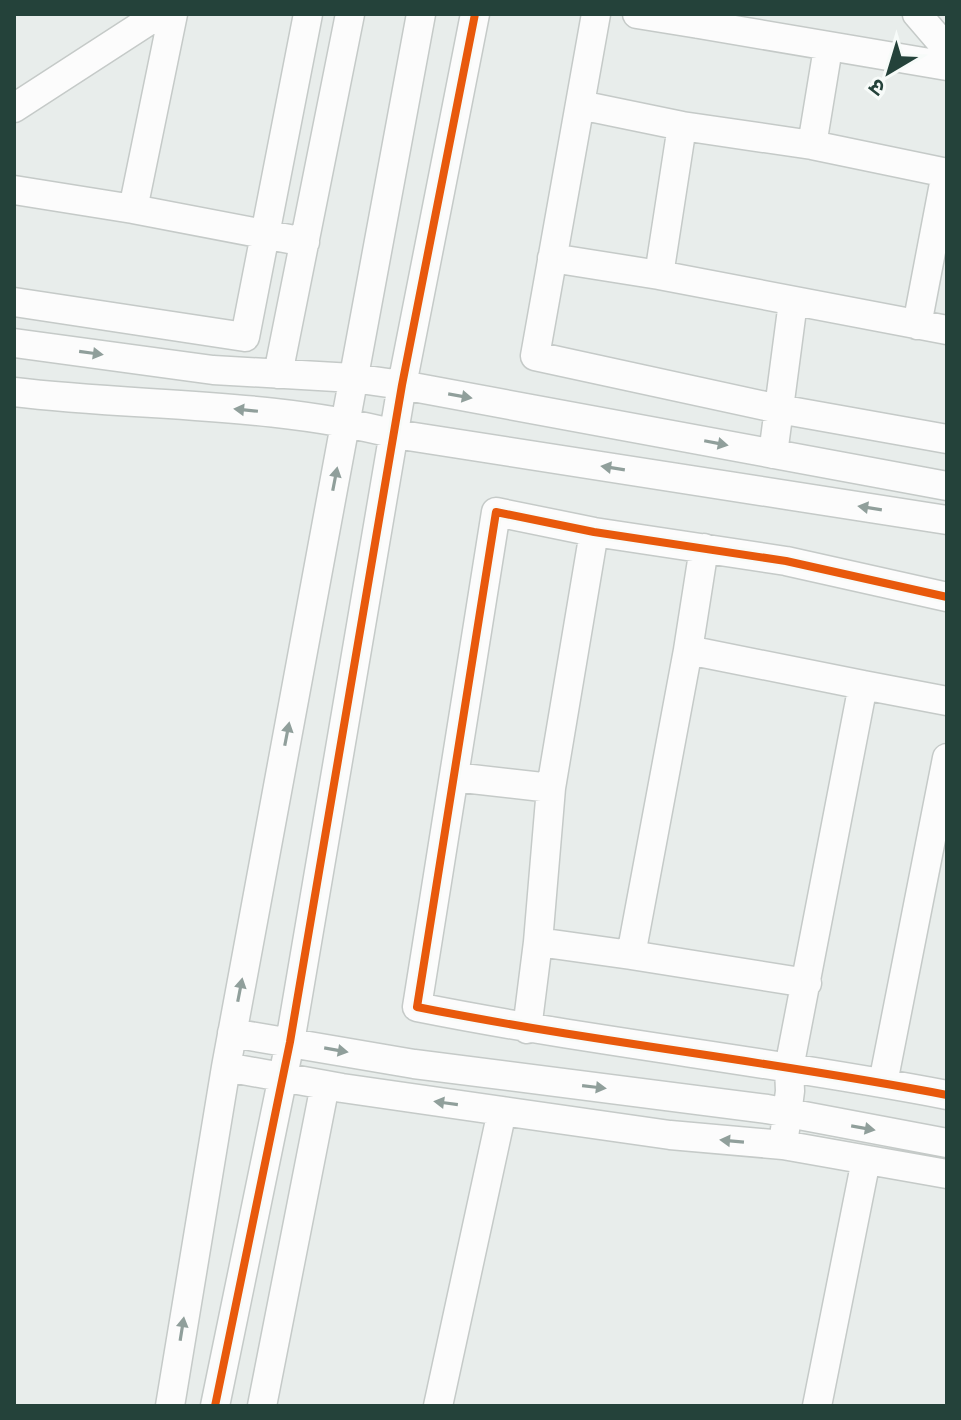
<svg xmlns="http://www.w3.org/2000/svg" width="961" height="1420" font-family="'Exo 2','Noto Sans Devanagari',sans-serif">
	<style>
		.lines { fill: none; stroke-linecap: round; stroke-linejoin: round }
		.minor-casing { stroke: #c5cac8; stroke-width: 31 }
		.minor { stroke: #fcfcfc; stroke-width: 28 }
		.cycleway-casing { stroke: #f7fbf9; stroke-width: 13 }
		.cycleway { stroke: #e8590c; stroke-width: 8 }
		.oneway { fill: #909f9b }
	</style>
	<rect width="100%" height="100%" fill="#e8edeb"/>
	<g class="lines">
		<g class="minor-casing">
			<path id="minor" d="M596,14L535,356L779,409L947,439
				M637,14L699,24
				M702,14L699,24L947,66
				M917,14L947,49
				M828,48L812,145L682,126L659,275L947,330
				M580,105L682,126
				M14,108L159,14
				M812,145L947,173
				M14,190L133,209L173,14
				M133,209L305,242
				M552,258L659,275
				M14,302L245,337L308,14
				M917,325L946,173
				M14,343L213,370L353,378L402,385L947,486
				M278,374L350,14
				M14,392C141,407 271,402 395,434L947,520
				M773,454L793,302
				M947,597L786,561L594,532L496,512L417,1007C592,1042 771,1061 947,1095
				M688,650L704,548
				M863,685L947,701
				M454,777L551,788
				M538,942L631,955
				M527,1029L538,942L551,788L594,532
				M232,1033L414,1064L767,1109L947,1143
				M226,1067L342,1088L670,1135L783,1145L947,1174
				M883,1083L947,758
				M783,1145L790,1091L789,1068L863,685L688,650L631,955L807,983
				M170,1406L226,1067L421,14
				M215,1406L290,1042L402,385L475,14
				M262,1406L325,1085
				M438,1406L502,1111
				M817,1406L866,1160"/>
		</g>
		<use href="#minor" class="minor"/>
		<g class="cycleway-casing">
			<path id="cycleway" d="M947,597L786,561L594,532L496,512L417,1007C592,1042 771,1061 947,1095
				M215,1406L290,1042L402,385L475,14"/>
		</g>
		<use href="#cycleway" class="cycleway"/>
	</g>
	<defs><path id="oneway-solid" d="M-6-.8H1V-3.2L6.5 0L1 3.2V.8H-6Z" transform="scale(2)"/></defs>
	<g class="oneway">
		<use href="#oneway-solid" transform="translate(91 353) rotate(8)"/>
		<use href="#oneway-solid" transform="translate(460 396) rotate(10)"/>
		<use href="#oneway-solid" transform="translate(246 410) rotate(-174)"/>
		<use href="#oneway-solid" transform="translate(716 443) rotate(11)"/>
		<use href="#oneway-solid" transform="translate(613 468) rotate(-171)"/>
		<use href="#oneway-solid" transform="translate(335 479) rotate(-79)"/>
		<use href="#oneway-solid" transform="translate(870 508) rotate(-171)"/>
		<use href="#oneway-solid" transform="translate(287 734) rotate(-79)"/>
		<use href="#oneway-solid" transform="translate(240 990) rotate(-79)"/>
		<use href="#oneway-solid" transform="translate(336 1050) rotate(10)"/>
		<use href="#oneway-solid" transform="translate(594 1087) rotate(7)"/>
		<use href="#oneway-solid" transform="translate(446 1103) rotate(-172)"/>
		<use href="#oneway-solid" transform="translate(863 1128) rotate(10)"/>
		<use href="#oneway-solid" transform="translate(732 1141) rotate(-175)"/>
		<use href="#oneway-solid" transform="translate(182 1329) rotate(-81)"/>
	</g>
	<rect width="961" height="1420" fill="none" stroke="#24423a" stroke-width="32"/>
	<g transform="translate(889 72) rotate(218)" stroke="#f7fbf9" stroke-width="6" paint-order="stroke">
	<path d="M0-6L14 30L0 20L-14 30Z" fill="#24423a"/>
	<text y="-12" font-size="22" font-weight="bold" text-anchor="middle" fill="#24423a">उ</text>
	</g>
</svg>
